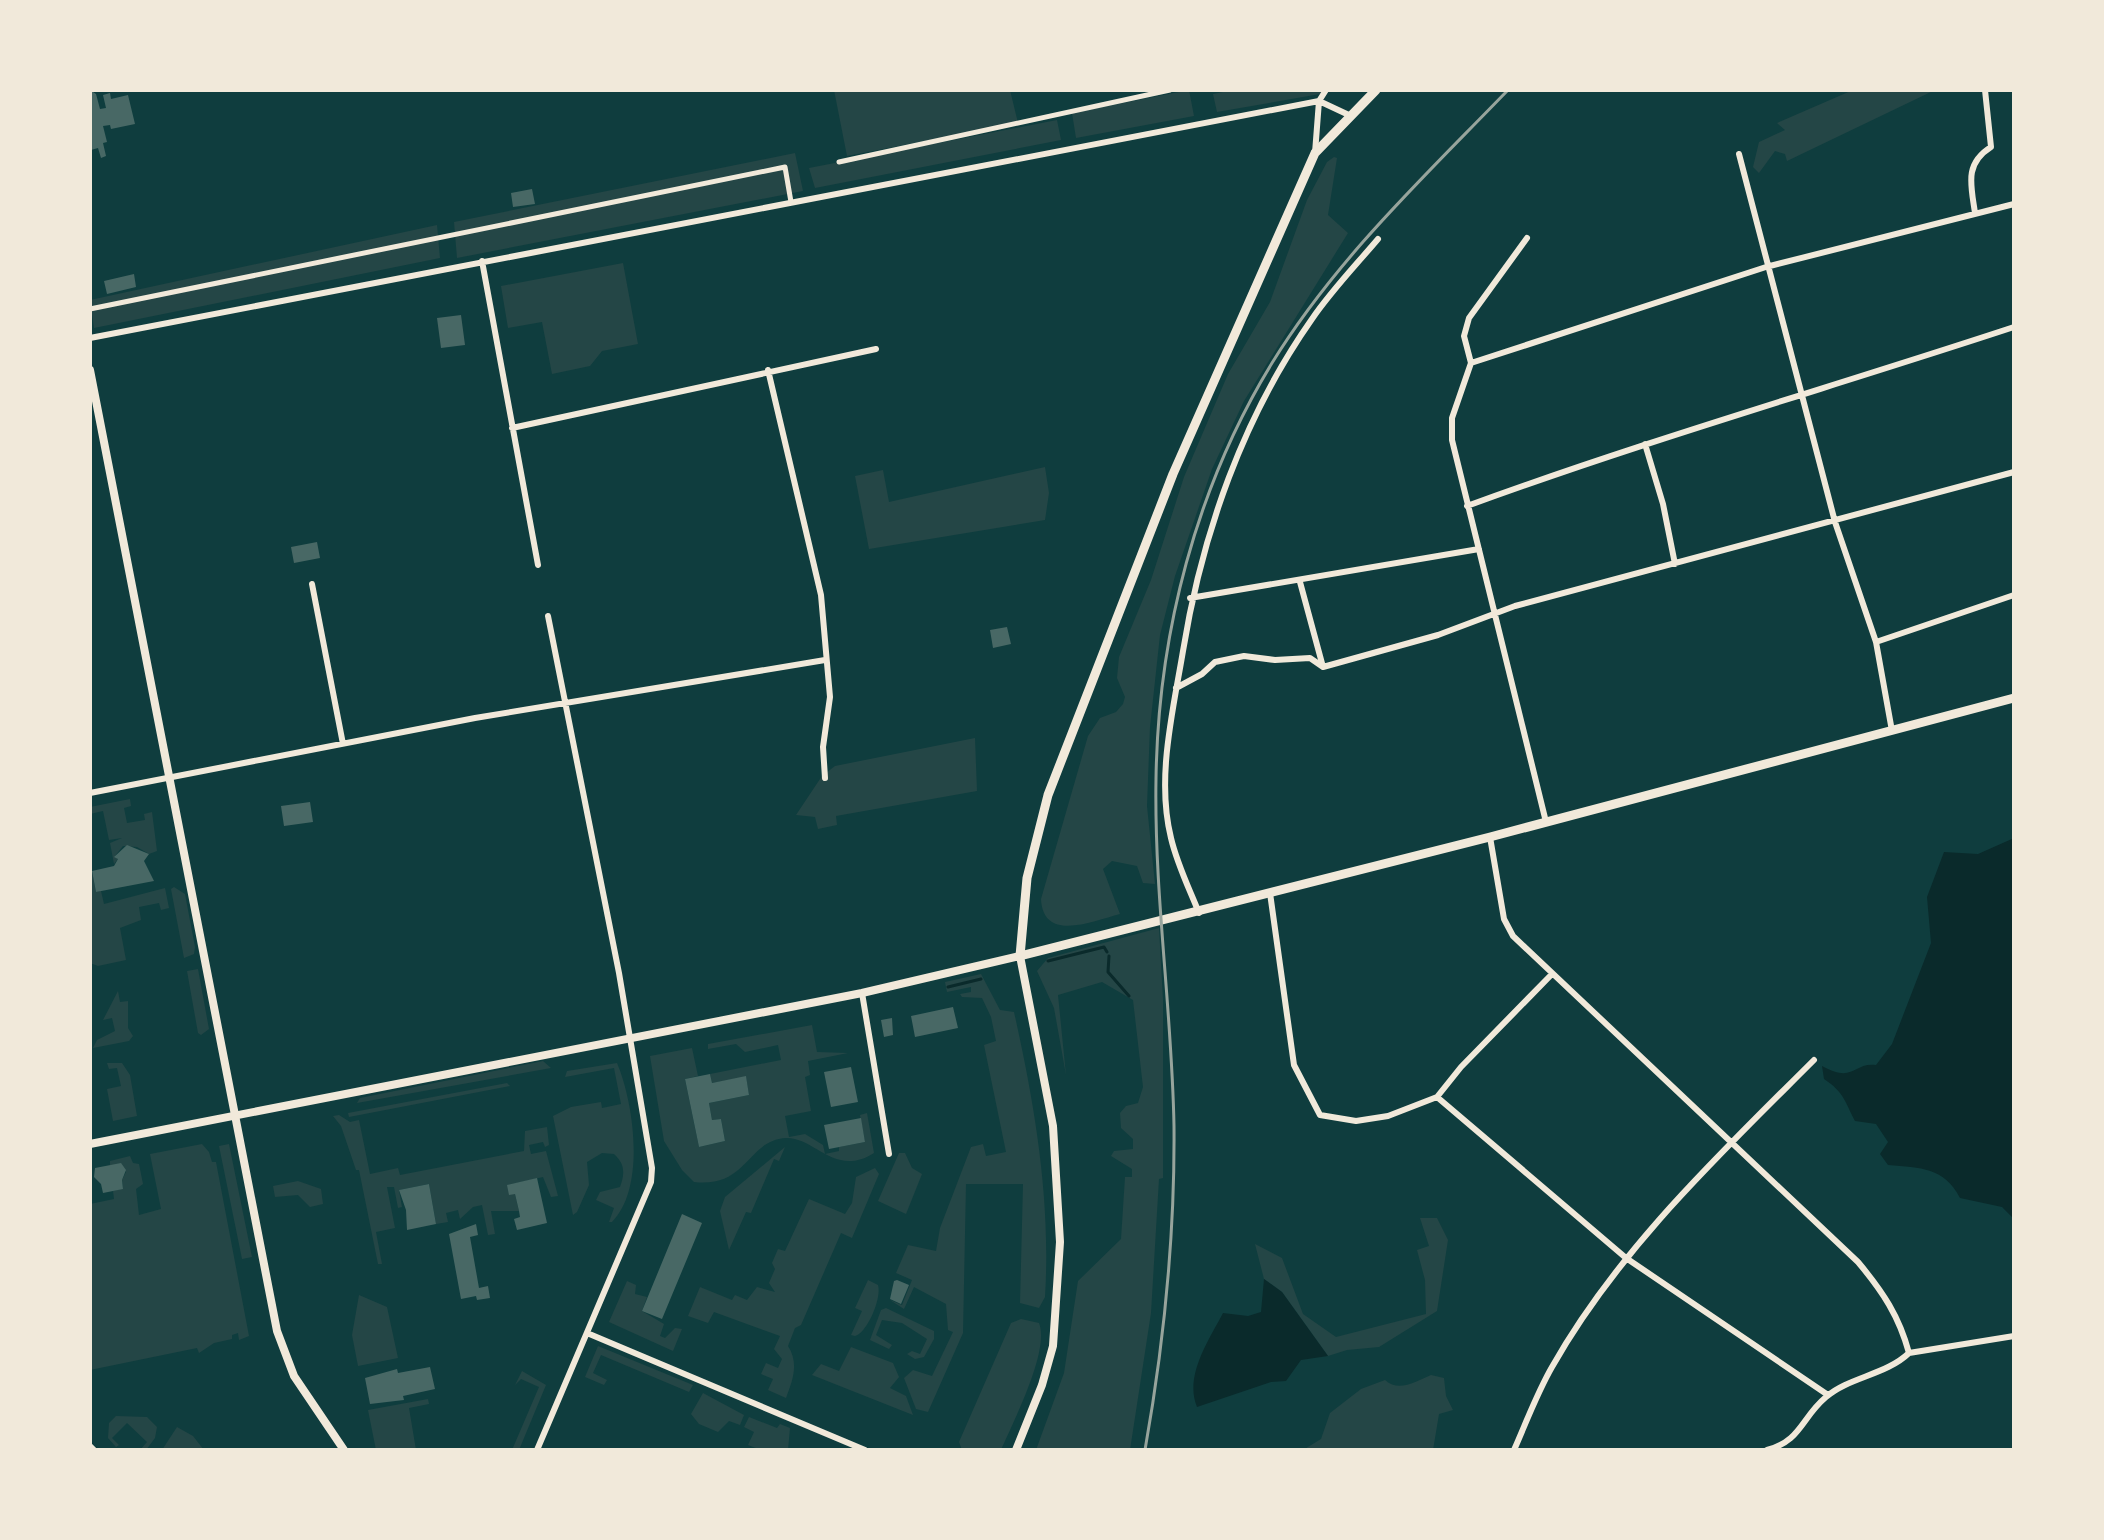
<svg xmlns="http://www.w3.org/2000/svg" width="2104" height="1540" font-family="'IBM Plex Sans',sans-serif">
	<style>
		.green { fill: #244646 }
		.water { fill: #0a2a2b }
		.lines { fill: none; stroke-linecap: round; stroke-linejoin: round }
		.stream { stroke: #0a2a2b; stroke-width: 3 }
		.building { fill: #486865 }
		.pedestrian { stroke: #f1e9da; stroke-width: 5 }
		.minor { stroke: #f1e9da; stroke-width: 6 }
		.tertiary { stroke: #f1e9da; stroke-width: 8 }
		.secondary { stroke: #f1e9da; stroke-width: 9 }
		.rail { stroke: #97a49c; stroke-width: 3 }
	</style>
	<rect width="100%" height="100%" fill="#0f3d3e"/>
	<path class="green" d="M834,90H1010L1018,123L847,156Z
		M1189,90L1194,116L1076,138L1072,113Z
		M1233,90H1323L1320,94L1217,112L1213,94Z
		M1853,90H1935L1787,161L1785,154L1775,151L1759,173L1753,167L1759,142L1785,130L1777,123Z
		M1057,120L1061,140L815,188L809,168Z
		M795,153L803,191L457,258L454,222Z
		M1334,157L1337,158L1328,215L1348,233L1244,401L1212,469L1175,576L1160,635L1150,727L1147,806L1155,884L1143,883L1137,866L1112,861L1103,869L1120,914C1093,921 1043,943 1041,899L1088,736L1100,718L1116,712L1123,704L1125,697L1117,678L1119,657L1151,580L1184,477L1228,374L1270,302L1307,200L1327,162Z
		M437,225L440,258L94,328L90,300Z
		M623,263L638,344L602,351L590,366L552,374L542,322L508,328L501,286Z
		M1045,467L1049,493L1045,520L869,549L855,476L883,470L889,502Z
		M975,738L977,791L836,816L837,825L818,829L815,817L796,815L822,776L835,766Z
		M130,799L131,806L124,808L127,823L145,820L144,814L152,812L157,851L149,854L137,847L123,846L115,856L118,859L114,864L110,843L122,838L109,840L103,811L90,814V807Z
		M92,871L96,892L101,891L104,904L165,888L169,908L161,910L159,903L139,907L141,920L120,928L126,960L98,966L90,963Z
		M174,887L185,894L195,947L194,954L184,958L171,889Z
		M1159,928L1163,1000V1178L1159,1179L1151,1313L1130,1450H1036L1064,1373L1078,1281L1121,1239L1125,1177H1132V1169L1111,1156L1114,1151L1133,1149V1139L1121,1128L1120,1113L1126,1106L1138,1103L1143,1087L1133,1000L1102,982L1058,995L1066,1075L1054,1008L1037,971L1048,958Z
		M198,969L209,1029L201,1035L198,1033L187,971Z
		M981,974L1000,1010L1014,1012C1035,1106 1051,1200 1045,1297L1039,1308L1020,1303L1023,1184H966L963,1333L928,1412L916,1409L904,1378L913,1370L932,1376L953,1332L948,1330L946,1304L914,1287L904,1309L890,1300L902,1305L912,1280L896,1273L908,1245L936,1251L940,1228L971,1147L983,1144L986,1156L1006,1152L984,1045L996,1041L991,1017L982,998L962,997L960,994L971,992V987L947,992L945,982Z
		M118,991L120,1002L128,1001V1028L133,1036L129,1041L93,1048L97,1040L115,1031L112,1018L103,1020Z
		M812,1025L817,1052L848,1053L808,1061L810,1075L805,1077L811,1111L785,1116L789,1137L805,1134L823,1145L825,1154L839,1151V1147L865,1142L860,1115L867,1113L874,1153C835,1178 815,1137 786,1138C747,1140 748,1188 694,1182L682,1170L664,1141L650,1056L692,1048L698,1076L685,1079L699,1147L725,1141L721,1119L712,1120L709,1103L749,1095L746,1077L712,1083L710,1074L781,1060L778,1045L745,1052L736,1044L708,1049V1044Z
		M543,1061L551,1068L357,1103L360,1098Z
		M107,1063H122L130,1075L137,1116L113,1121L107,1089L121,1086L117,1068L109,1069Z
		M617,1063C634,1103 646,1188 612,1222H609L614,1208L596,1200L600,1192L620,1187C625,1173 625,1164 614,1154L602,1153L587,1162L589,1185L577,1212L573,1215L553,1116L571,1107L601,1102L602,1108L621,1104L614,1068L565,1077L567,1071Z
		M507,1083L510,1086L349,1117L348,1113Z
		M339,1115L350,1122L359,1120L370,1174L398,1168L400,1175L524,1151L525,1131L547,1127L549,1145L545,1147L543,1142L529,1145L531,1154L546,1151L558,1196L551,1197L543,1177L508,1185L515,1194L519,1211H491L495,1234L488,1235L482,1205L473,1207L460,1219L458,1210L446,1213L448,1222L436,1224L429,1184L399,1190L402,1207L398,1208L394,1187H387L395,1228L376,1232L382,1264H378L359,1170H356L341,1126L333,1116Z
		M202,1144L209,1152L212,1162H216L249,1336L239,1340L238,1333L232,1335V1339L214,1343L199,1353L197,1348L90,1370V1204L114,1199L113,1191L123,1188L122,1180L126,1172L124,1168L110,1165V1161L130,1156L133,1163L139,1164L143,1184L136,1189L139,1215L161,1209L150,1154Z
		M229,1144L252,1257L242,1259L219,1146Z
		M785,1147L779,1161L774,1159L751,1213L746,1212L729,1250L720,1211L725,1197Z
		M899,1153H905L912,1168L922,1174L906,1214L878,1201Z
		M875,1168L879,1174L852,1238L841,1233L801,1325L795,1328L788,1346C799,1363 793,1380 786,1398L768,1390L773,1379L761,1374L766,1363L778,1368L782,1359L774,1349L780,1336L714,1312L708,1323L688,1316L700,1287L732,1300L735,1295L747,1300L757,1287L775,1292L769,1283L775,1269L772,1263L778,1249L785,1251L809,1199L845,1214L852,1203L856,1177Z
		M298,1181L321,1189L323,1204L310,1207L298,1195L275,1197L273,1186Z
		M1420,1218H1437L1448,1240L1437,1311L1379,1347L1347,1350L1328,1356L1282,1292L1264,1279L1255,1244L1282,1258L1303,1314L1336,1337L1426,1314L1425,1280L1417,1250L1429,1246Z
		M868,1280L878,1285C882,1298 867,1333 855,1336L851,1335L862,1311L855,1308Z
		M627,1281L636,1285L635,1294L647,1297L642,1311L664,1324L660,1336L665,1338L675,1328L682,1329L673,1351L609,1322Z
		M359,1295L387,1307L398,1358L358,1366L352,1335Z
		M886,1308L934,1331V1339L924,1357L915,1359L907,1354L912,1351L920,1354L927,1339L902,1323L882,1320L876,1335L892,1345L889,1349L870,1340L881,1310Z
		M1021,1319L1039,1323C1050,1351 1013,1422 1001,1450H962L959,1442L1011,1323Z
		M598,1346L693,1385L689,1392L601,1355L593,1373L607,1380L604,1385L585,1377Z
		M851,1347L893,1363L899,1377L890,1388L906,1396L913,1415L812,1375L821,1364L839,1371Z
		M522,1371L546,1385L519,1450H512L539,1387L521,1379L515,1385Z
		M1431,1375L1444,1378L1446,1396L1453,1410L1439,1414L1433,1450H1303L1321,1439L1330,1413L1361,1389L1385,1380C1399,1393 1416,1381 1431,1375Z
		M703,1393L744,1415L740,1425L729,1421L718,1432L699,1424L691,1414Z
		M428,1399L429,1404L409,1408L416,1450H376L368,1410Z
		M116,1416L147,1417L157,1427L155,1438L146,1450H140L147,1442L127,1423L112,1438L119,1445L116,1447L108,1438L109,1423Z
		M749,1417L777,1428L780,1424L790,1428L788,1450H761L748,1445L754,1432L744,1427Z
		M177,1427L193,1436L204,1450H162Z"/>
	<path class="water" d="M2014,838V1219L2002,1207L1960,1198C1944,1167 1921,1168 1888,1165L1880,1154L1888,1142L1876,1124L1855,1121C1845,1102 1844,1092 1824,1079L1822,1066C1854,1084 1853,1062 1876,1065L1892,1044L1931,943L1927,897L1944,852L1978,854Z
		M1264,1279L1282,1292L1328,1356L1301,1360L1286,1381L1271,1382L1197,1407C1184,1376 1209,1340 1223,1313L1248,1316L1261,1312Z"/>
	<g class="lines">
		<path class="stream" d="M1109,956L1108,972L1129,996
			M1048,961L1104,947L1107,952
			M948,987L981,979"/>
	</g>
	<path class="building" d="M90,90L96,94L100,109L106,108L103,95L110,93L111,99L128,95L135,124L111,129L110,125L103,126L107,142L103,143L106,156L101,158L98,148L91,150L90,146Z
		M532,189L535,204L513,207L511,193Z
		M134,274L136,287L107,294L104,281Z
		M461,315L465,345L441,348L437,318Z
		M317,542L320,558L294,563L291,547Z
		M1007,627L1011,644L993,648L990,630Z
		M310,802L313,822L284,826L281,806Z
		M127,845L149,854L144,861L154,881L96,892L92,871L114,866L118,859L114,857Z
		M953,1007L958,1028L915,1037L911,1016Z
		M892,1018L893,1035L884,1037L881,1020Z
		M851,1067L858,1102L831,1107L824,1072Z
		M710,1074L712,1083L746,1076L749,1095L709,1103L712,1120L721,1119L725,1141L699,1147L685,1079Z
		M861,1118L865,1142L829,1149L824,1125Z
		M121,1163L126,1170L122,1180L123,1189L103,1193L101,1184L94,1177L95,1168Z
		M537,1178L547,1223L517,1230L514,1219L520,1217L519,1211L515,1194L509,1195L507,1185Z
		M429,1184L436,1224L407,1230L406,1210L399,1190Z
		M682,1214L702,1223L662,1319L642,1311Z
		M476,1224L478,1235L470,1237L479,1288L488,1286L490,1298L477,1300L476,1296L461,1299L449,1234Z
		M897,1280L909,1285L901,1304L890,1299L894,1281Z
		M430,1367L435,1389L403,1396L404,1400L370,1404L365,1378L397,1369L398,1373Z"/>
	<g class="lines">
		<path class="pedestrian" d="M839,162L1170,90
			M90,309L785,167L791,202"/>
		<path class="minor" d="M1315,153L1319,101L1326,90
			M1739,154L1835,522L1876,642L1892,731
			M1975,213C1971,185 1964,164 1991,147L1985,90
			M1527,238L1469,318L1464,336L1471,363L1452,418V440L1546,822
			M482,261L538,565
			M90,338L1319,101L1351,116
			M1471,363L1766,267L2014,204
			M768,370L821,595L830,697L823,747L825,778
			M512,428L876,349
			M1645,444L1663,504L1675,564
			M1467,506C1647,440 1832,387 2014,327
			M1300,582L1323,667
			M312,584L343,744
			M1190,598L1479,549
			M1876,642L2014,595
			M1176,688L1202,674L1215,662L1244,656L1275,660L1310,658L1323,667L1438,635L1515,606L2014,472
			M90,793L475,718L825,660
			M1490,837L1504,919L1513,936L1858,1262C1883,1292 1899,1316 1909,1353
			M1270,893L1294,1065L1320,1115L1356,1121L1388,1116L1437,1097L1461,1067L1552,974
			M1199,913C1189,888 1177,864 1171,838C1156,778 1173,711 1183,651C1202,534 1243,417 1312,319C1331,291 1356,265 1378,239
			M862,993L889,1154
			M1437,1097L1626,1258L1828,1395
			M587,1333L865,1450
			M90,1446L94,1450
			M537,1450L651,1182L652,1168L619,973L548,616
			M1514,1450C1526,1423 1537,1393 1552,1367C1618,1250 1720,1154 1814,1060
			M1767,1450C1801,1441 1801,1418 1826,1397C1849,1377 1886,1375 1909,1353L2014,1336"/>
		<path class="tertiary" d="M90,370L277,1331L294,1376L344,1450
			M90,1144L862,993L1020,956L1053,1126L1060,1242L1053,1346L1042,1385L1016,1450"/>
		<path class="secondary" d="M1376,90L1315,153L1173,474L1048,795L1027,878L1020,956L1490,837L2014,698"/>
		<path class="rail" d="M1145,1450C1164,1343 1175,1235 1174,1126C1172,1010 1154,895 1156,779C1158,634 1196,487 1272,363C1336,259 1424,177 1508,90"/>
	</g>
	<rect width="2104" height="1540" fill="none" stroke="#f1e9da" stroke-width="184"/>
</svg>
